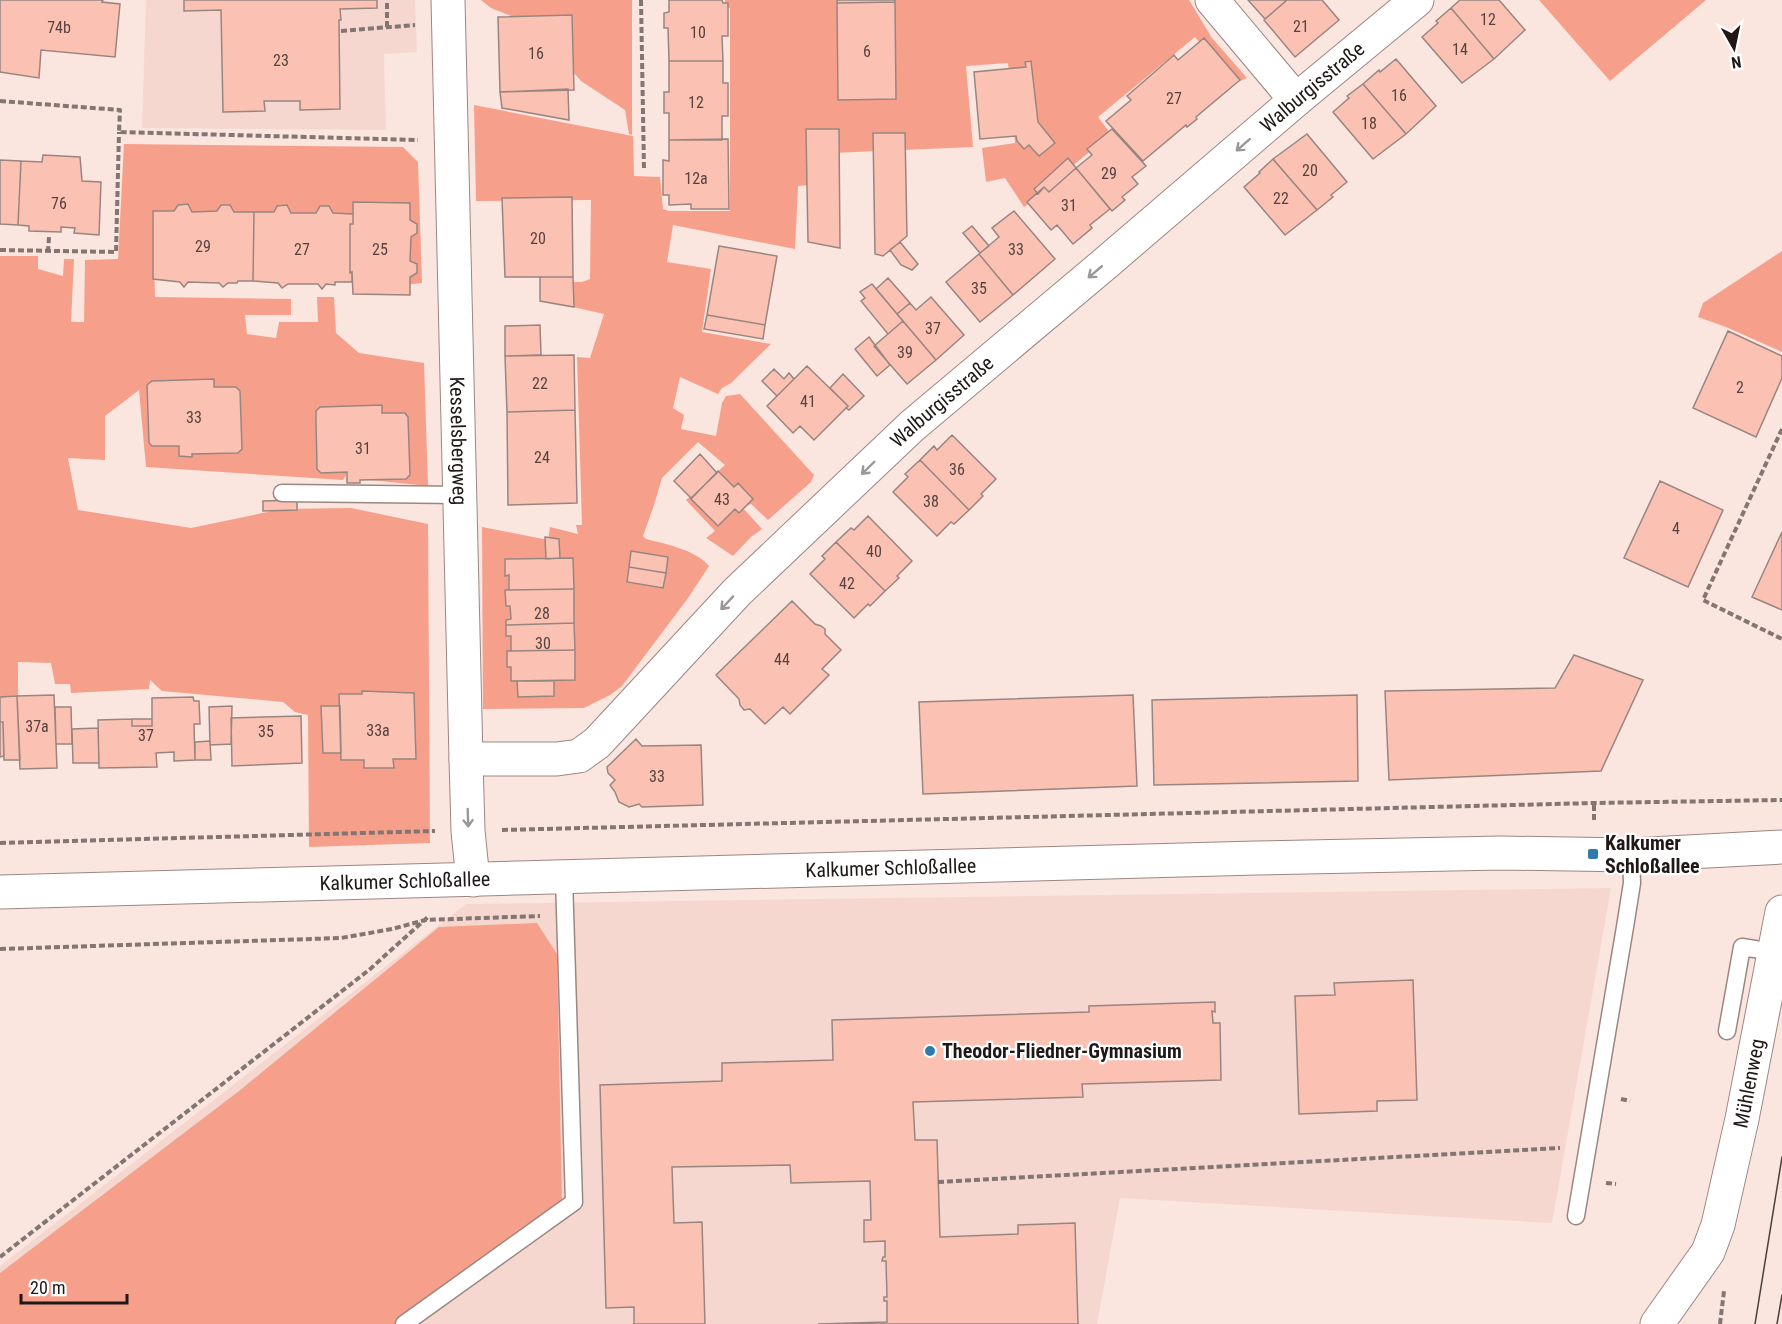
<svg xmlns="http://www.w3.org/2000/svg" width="1782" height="1324" font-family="'Roboto Condensed',sans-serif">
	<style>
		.built { fill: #f5d7cf }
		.green { fill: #f6a08b }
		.building { fill: #fbc2b4; stroke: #998580; stroke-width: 1.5 }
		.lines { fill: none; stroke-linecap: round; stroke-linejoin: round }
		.lane-casing { stroke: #9b8782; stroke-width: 19 }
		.street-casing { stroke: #9b8782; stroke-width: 35 }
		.secondary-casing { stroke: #9b8782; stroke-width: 35 }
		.path { stroke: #837571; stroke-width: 4; stroke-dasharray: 6 3; stroke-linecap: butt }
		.lane { stroke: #fff; stroke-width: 16 }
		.street { stroke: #fff; stroke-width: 33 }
		.secondary { stroke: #fff; stroke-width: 33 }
		.tram { stroke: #483e3b; stroke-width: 1.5 }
		.oneway { stroke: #9a9796 }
		.poi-dot { fill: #3179ad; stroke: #fff; stroke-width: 2 }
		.labels { text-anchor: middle; stroke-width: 4.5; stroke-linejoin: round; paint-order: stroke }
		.number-label { font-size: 16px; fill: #56423e }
		.street-label { font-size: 20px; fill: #1f1816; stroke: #fff }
		.poi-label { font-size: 20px; font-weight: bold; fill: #1f1816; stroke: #fff; text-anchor: start }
	</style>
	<rect width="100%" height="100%" fill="#fbe5df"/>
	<path class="built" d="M146,0H415L417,52L384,54L386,130L142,128Z
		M1611,888L1552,1223L1120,1198L1097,1324H0V1266L466,904Z"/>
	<path class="green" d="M481,0H632V135L629,134L625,110L581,81L529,23L491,8Z
		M725,0H1189L1212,38L1247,78L1235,83L1195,37L1098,117L1111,134L1070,168L1065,163L1036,186L1042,194L1024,207L1005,178L986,182L982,148L1015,143L1008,63L966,66L973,147L832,153L822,184L798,186L795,249L673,225L667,262L711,269L702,332L771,344L731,383L722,388L718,394L680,377L673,408L684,415L681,429L716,436L722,403L726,396L740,394L814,475L811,482L768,520L751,504L742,507L762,529L751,537L733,556L706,538L715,531L686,500L725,465L698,442L662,478L654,505L643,536L646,539C666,544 696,550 709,566L688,598L622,686L610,695L584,708L483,709L482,527L548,540L550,527L578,534L576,525H582L577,357L590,358L604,314L573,307L571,282H582L590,279L591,200L476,201L474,105L633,136L634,176L660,177L663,209L669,211H730V8H725Z
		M1539,0H1706L1610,81Z
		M124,144L403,147L418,162L422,283L405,285L153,214L155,297L291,299V315H245L247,334L276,338L279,322H318L317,297H334L336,333L359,353L424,363L428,486L361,479L349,471L343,480L146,467L139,390L105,416V460L68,458L78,510L191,528L282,509L351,508L428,524L430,843L309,847L308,715L295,712L283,702L162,691L150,680L149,689L71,693L70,684H55L51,663L18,662V699L0,700V256H38V269L63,276L64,259H74L71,322H84L85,260L118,259Z
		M1782,251V352L1726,327L1698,317L1703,303Z
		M537,923L557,954L562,1203L394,1324H0V1273L239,1091L439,927Z"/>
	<path class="building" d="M0,0H103L102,2L120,4L115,57L41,50L39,78L0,72Z
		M184,0H377V8L340,9L341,20H339L340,109L300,110V101H264L265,111L223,112L221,10L184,11Z
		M669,0H722L723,3H728V36H722L723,61H669L668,28H664V13L669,12Z
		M837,0H895V2L837,3Z
		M1248,0H1287L1265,19Z
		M1287,0H1322L1339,20L1295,57L1264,20Z
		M1460,0H1499L1525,30L1494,59L1451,8Z
		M895,2L896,99L838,100L837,3Z
		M1451,8L1494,59L1462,83L1422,37L1438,23L1436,21Z
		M572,15L574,90L500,92L498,17Z
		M1204,38L1240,80L1196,117L1197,119L1187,127L1186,125L1143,161L1106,121L1131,100L1127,96L1174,55L1178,60Z
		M1396,59L1436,106L1406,134L1363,84L1379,70L1380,72Z
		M669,61H723V83H728V116H722V140H669V113H664V92H669Z
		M1031,61L1038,122L1055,143L1039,156L1029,145L1024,149L1017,141L1016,136L980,139L974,72L1026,67L1025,62Z
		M1363,84L1406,134L1373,159L1333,112L1349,98L1347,96Z
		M568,89L569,120L502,108L500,92Z
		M806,129H839L840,248L808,242Z
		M1112,129L1146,166L1132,177L1138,184L1122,197L1125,200L1112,211L1076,168L1092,155L1087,149Z
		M873,133H905L907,236L883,256L875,254Z
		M1307,134L1347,182L1331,195L1333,197L1317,210L1273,159Z
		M728,139L729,209H691V204L669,205V195H663V160L669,161V140Z
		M43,155L80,157L82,181L101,182L99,235L74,233L75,228L61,227V232L29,231V226L18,225L21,161L42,162Z
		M1068,158L1076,168L1049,192L1044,187L1038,194L1034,189Z
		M1273,159L1317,210L1285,235L1244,187L1260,173L1259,172Z
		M0,160L21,161L18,225L0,224Z
		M1076,168L1110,209L1090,225L1092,228L1073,244L1057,225L1051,230L1027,202L1044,187L1049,192Z
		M572,197L573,277H505L502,198Z
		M353,202L410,203V220L417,224V233L411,237L410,261L417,264V273L410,277V295L353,294L352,272L350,273V224H353Z
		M188,204L192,212L217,211L221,205H230L234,212H254L253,281H238L237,283H228L223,287L219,283L188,282L184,287L180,282L153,279V211H174L178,205Z
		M287,205L291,213H316L320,206H329L333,213L353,214V224H350V273L352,272V282H335V285L326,284L322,289L318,284H288L282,288L278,283L253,281L254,212H274L277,206Z
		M1014,211L1055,259L1013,295L979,254L999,237L992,228Z
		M972,226L989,246L980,253L963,233Z
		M900,242L918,264L912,270L901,265L890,250Z
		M719,246L777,256L765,325L707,315Z
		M979,254L1013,295L980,322L946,282Z
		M540,277H573L574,307L540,301Z
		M888,278L910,303L897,314L876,289Z
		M872,284L903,321L888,334L861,301L865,298L860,292Z
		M931,297L964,335L936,360L897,314L910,303L916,310Z
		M707,315L765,325L763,339L704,329Z
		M903,321L936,360L907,384L874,346Z
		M540,325L541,355L505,356V326Z
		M1728,331L1782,356V378L1756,437L1693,408Z
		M869,337L890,365L877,376L855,349Z
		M574,355L575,410L507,412L505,356Z
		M807,366L848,406L814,440L800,426L793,433L767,406Z
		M774,369L784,379L789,373L794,379L777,396L762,381Z
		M843,374L864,396L849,410L846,408L848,406L830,388Z
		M214,379V387H236L240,391L242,449L238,453L192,454V457L179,456V446H152L149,443L147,385L152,381Z
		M382,405V413H405L408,417L410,475L406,479L360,480V483H347V472L321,473L317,469L316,421V411L320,407Z
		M575,410L577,503L508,505L507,412Z
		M952,435L996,479L981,494L983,496L969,510L920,460L934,446L937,450Z
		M700,454L717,473L691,498L674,481Z
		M920,460L969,510L954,524L951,522L937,536L893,492L908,477L905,474Z
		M718,471L734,487L738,483L753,499L739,513L735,509L718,526L691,499Z
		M1660,481L1723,510L1688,587L1624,558Z
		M297,500V510L263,511V501Z
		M868,516L912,561L897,576L899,578L885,591L836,542L851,528L854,530Z
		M1782,532V610L1752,597Z
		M545,537L559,539L560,558L546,559Z
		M836,542L885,591L870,606L868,604L854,618L810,574L825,559L822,556Z
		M631,551L668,557L666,573L629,567Z
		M573,558L574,589L509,590V575L505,576V559Z
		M629,567L666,573L663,588L627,582Z
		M574,589V623L506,625V620L511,619L510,606H506L505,590Z
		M792,601L815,624L821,626L825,629V634L841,650L822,669L829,675L790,714L783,707L765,724L750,709L744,710L740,705L739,699L716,675Z
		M574,623L575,650L511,651V636H506V625Z
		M575,650V680L511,681V667H507V651Z
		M1574,655L1643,680L1601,771L1389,780L1385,691L1555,688Z
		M517,681H554V696L518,697Z
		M362,691L414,693L416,759H393L394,768H364V760H341L339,694H362Z
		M54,695L57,768L20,769L17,696Z
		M1133,695L1137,786L923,794L919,702Z
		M1357,695L1358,781L1154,785L1152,700Z
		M17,696L20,760H4L3,722H0V697Z
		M193,697L194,701H199L200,724H194L195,760L174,761V752L156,753L157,767L99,768L98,720L132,719V726H152V698Z
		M232,706L231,744L210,745L209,707Z
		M321,706H340L341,753H323Z
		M55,707H71L72,744H56Z
		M301,716L302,763L232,766L231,718Z
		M132,719H152V726H132Z
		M0,722H3L4,756L0,757Z
		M98,728L99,763H73L72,729Z
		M636,739L642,746L701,745L703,805L642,807L639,804L629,807L619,802L615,792L610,785L615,780L608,773L607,767Z
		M210,741L211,760H195V742Z
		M1413,980L1417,1100L1377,1101V1111L1299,1114L1295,996L1335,995L1334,983Z
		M1215,1002V1012L1212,1011L1213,1023H1220L1221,1080L1082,1084L1083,1097L913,1102L915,1140H937L940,1237L1018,1234V1225L1075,1223L1078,1324H818L887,1322V1301H884V1297H887L886,1261H882L883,1257H885V1241L864,1242V1220H871L870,1181L791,1183L790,1165L672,1167L674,1223L702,1222L705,1324H634V1307L606,1308L600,1085L722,1081V1063L833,1060L832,1020L1089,1012V1006Z"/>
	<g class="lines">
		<g class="lane-casing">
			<path id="lane" d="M282,493L460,495
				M1727,1031L1742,947L1773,952
				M1576,1216L1625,927L1632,883L1631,855
				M404,1324L574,1202L564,878"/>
		</g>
		<g class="street-casing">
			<g id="street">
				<path id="s1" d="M448,0L466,759L468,831L473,880"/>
				<path d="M1212,0L1296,100"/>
				<path id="s2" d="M466,759H557L579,756L597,743L737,592L912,426L1107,262L1296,100L1417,0"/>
				<path id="s3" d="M1657,1324L1708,1252L1718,1225L1742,1119L1782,912"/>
			</g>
		</g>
		<g class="secondary-casing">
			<g id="secondary">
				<path id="s4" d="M0,892L1256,858L1501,853L1631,855L1782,847"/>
			</g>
		</g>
		<path class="path" d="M641,0L644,169
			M387,27V0
			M341,31L415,25
			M0,101L120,110L119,132L418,140
			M0,250L116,252L119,132
			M48,252L49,237
			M1782,429L1703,600L1782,639
			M1594,820V803
			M502,830L1594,803L1782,800
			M0,843L435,831
			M0,949L341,938L392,929L425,920L540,916
			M1621,1099L1630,1101
			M938,1182L1560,1148
			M1606,1183L1616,1184
			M0,1257L369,970L429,916
			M1720,1324L1724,1291"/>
		<use href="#lane" class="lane"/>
		<use href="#street" class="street"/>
		<use href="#secondary" class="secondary"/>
		<path class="tram" d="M1755,1324L1782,1157
			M1777,1324L1782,1295"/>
	</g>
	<defs><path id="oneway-shaft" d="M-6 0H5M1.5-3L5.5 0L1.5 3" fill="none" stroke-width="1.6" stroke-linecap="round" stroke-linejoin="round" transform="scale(1.5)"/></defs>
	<g class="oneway">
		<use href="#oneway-shaft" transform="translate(1243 145) rotate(139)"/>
		<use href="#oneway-shaft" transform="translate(1095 272) rotate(140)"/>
		<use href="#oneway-shaft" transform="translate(868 468) rotate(136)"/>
		<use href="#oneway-shaft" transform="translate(727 603) rotate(133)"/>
		<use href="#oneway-shaft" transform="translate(468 818) rotate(88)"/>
	</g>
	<g class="poi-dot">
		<rect x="1587" y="848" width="12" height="12" rx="3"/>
		<circle cx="930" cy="1051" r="6"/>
	</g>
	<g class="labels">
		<g class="number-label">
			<text x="1488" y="25">12</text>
			<text x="1301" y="32">21</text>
			<text x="59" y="33">74b</text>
			<text x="698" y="38">10</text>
			<text x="1460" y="55">14</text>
			<text x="867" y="57">6</text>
			<text x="536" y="59">16</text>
			<text x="281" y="66">23</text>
			<text x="1399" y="101">16</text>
			<text x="1174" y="104">27</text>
			<text x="696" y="108">12</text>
			<text x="1369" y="129">18</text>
			<text x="1310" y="176">20</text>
			<text x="1109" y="179">29</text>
			<text x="696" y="184">12a</text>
			<text x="1281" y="204">22</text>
			<text x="59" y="209">76</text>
			<text x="1069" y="211">31</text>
			<text x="538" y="244">20</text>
			<text x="203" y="252">29</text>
			<text x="302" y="255">27</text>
			<text x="380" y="255">25</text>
			<text x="1016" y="255">33</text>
			<text x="979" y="294">35</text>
			<text x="933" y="334">37</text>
			<text x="905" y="358">39</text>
			<text x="540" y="389">22</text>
			<text x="1740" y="393">2</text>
			<text x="808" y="407">41</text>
			<text x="194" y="423">33</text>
			<text x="363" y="454">31</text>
			<text x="542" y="463">24</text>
			<text x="957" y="475">36</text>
			<text x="722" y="505">43</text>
			<text x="931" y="507">38</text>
			<text x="1676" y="534">4</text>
			<text x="874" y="557">40</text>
			<text x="847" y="589">42</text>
			<text x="542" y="619">28</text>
			<text x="543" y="649">30</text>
			<text x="782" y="665">44</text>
			<text x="37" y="732">37a</text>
			<text x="378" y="736">33a</text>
			<text x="266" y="737">35</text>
			<text x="146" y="741">37</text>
			<text x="657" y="782">33</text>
		</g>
		<g class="street-label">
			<text dy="7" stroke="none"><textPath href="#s2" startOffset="1107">Walburgisstraße</textPath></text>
			<text dy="7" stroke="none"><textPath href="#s2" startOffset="621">Walburgisstraße</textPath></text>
			<text dy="7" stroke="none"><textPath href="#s1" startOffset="441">Kesselsbergweg</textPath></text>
			<text dy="7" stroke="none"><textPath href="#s4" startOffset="891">Kalkumer Schloßallee</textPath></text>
			<text dy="7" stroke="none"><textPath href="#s4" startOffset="405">Kalkumer Schloßallee</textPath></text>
			<text dy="7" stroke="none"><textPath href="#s3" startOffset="262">Mühlenweg</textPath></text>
		</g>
		<g class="poi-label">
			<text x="1605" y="850">Kalkumer<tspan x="1605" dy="23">Schloßallee</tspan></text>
			<text x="942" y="1058">Theodor-Fliedner-Gymnasium</text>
		</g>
	</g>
	<g transform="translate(1734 48) rotate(171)" stroke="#ffffff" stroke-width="4.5" paint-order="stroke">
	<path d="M0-4.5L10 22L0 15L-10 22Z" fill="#1f1816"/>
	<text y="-9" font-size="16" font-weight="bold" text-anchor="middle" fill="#1f1816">N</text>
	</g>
	<path d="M21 1294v9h106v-9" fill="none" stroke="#1f1816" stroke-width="3"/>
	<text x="30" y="1294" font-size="18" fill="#1f1816" stroke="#ffffff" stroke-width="4.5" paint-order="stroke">20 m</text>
</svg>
